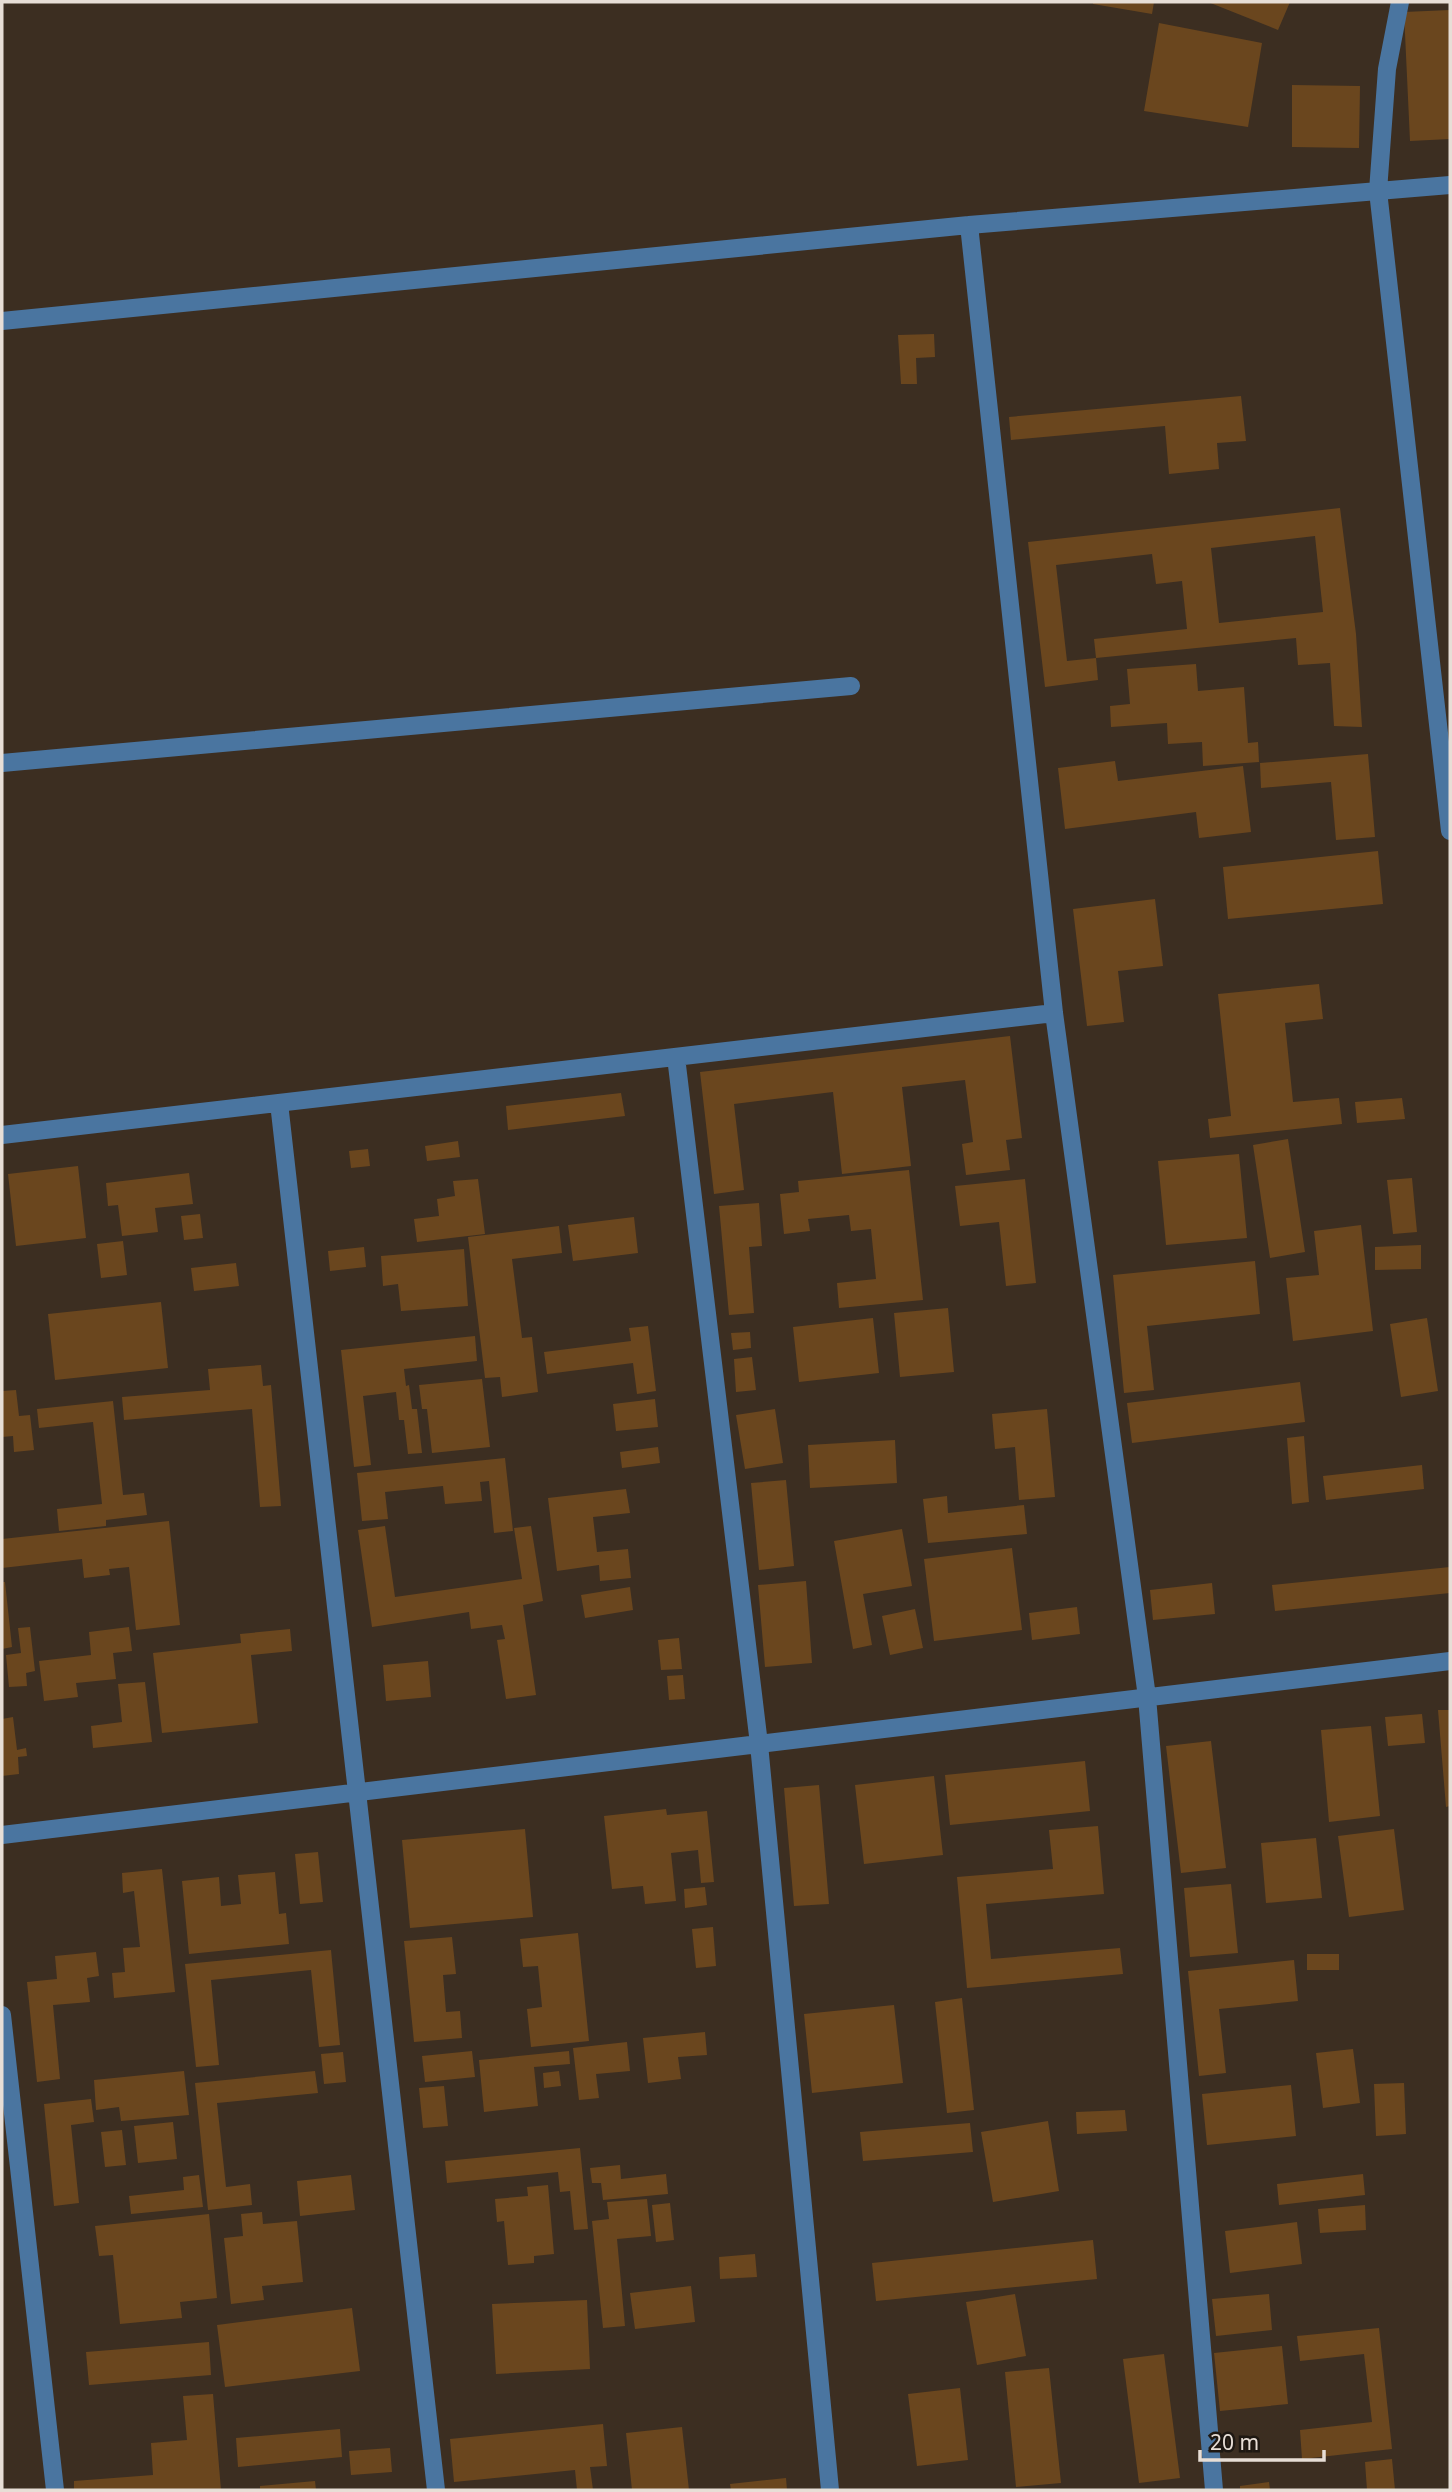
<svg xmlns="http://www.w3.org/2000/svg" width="1452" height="2492" font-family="'Noto Sans',sans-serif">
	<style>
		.building { fill: #6a461e; fill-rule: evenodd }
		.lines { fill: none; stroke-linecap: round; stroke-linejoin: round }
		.minor { stroke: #4a75a0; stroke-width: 18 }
	</style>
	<rect width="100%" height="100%" fill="#3c2e21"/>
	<path class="building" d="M1093,2H1154L1152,14L1093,4Z
		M1208,2H1290L1278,30Z
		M1450,10V139L1410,141L1404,12Z
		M1159,23L1262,43L1248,127L1144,111Z
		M1292,85L1360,86L1359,148L1292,147Z
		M934,334L935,357L916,358L917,384H901L898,335Z
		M1241,396L1246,441L1217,443L1219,469L1169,474L1165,426L1011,440L1009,417Z
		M1340,508L1356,634L1362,727L1334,726L1330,663L1298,665L1296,638L1096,658L1098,680L1045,687L1028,542ZM1315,536L1323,612L1219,623L1211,548ZM1152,554L1156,584L1182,581L1187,629L1094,639L1096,658L1067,661L1056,565Z
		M1196,664L1198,691L1244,687L1248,743L1258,742L1259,762L1203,766L1202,742L1168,744L1167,723L1111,727L1110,706L1130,704L1127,669Z
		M1368,754L1375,837L1336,840L1331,782L1261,788L1260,763Z
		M1115,761L1118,781L1243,766L1251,832L1199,838L1196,812L1065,829L1058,768Z
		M1378,851L1383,904L1228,919L1223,867Z
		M1155,899L1163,966L1118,971L1124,1022L1087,1026L1073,909Z
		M1319,984L1323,1019L1285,1023L1293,1102L1339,1098L1342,1124L1210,1138L1208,1119L1231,1116L1218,994Z
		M1010,1036L1022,1138L1006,1140L1010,1170L966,1175L962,1144L973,1142L965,1080L902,1087L911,1166L842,1174L833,1092L734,1104L744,1190L714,1194L700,1072Z
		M621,1093L625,1116L508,1130L506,1106Z
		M1402,1098L1405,1119L1357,1123L1355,1102Z
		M1288,1139L1305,1252L1270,1258L1253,1145Z
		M458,1141L460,1157L427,1161L425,1146Z
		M368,1149L370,1166L351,1168L349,1151Z
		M1239,1154L1247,1238L1166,1245L1158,1161Z
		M78,1166L86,1238L16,1246L8,1174Z
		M909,1170L923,1300L839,1308L837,1283L876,1279L871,1229L851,1231L849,1215L808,1219L810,1231L784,1234L780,1194L799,1192L798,1181Z
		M189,1173L193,1204L155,1208L158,1232L122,1236L118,1205L108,1206L106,1183Z
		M1412,1178L1417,1232L1393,1234L1387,1180Z
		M478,1179L485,1234L417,1242L414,1219L439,1216L437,1199L455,1196L453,1181Z
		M1025,1179L1036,1283L1006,1286L999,1222L960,1226L955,1186Z
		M759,1203L762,1246L749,1247L754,1313L729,1315L719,1206Z
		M200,1214L203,1238L184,1240L181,1216Z
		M634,1217L638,1253L573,1261L568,1225Z
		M1361,1225L1373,1331L1293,1341L1286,1278L1319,1275L1314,1231Z
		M559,1226L562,1253L512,1259L522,1338L532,1337L538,1392L502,1397L500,1377L485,1378L468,1237Z
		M123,1241L127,1275L101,1278L97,1244Z
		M1421,1245V1269L1375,1270V1247Z
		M364,1247L366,1267L330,1271L328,1251Z
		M464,1249L468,1306L401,1311L398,1284L383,1286L381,1256Z
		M1255,1261L1260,1314L1147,1326L1154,1390L1124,1393L1113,1275Z
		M236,1263L239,1286L194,1291L191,1268Z
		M161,1302L168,1368L55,1380L48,1314Z
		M948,1308L954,1372L900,1377L894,1313Z
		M873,1318L879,1373L799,1382L793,1327Z
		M1427,1318L1438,1391L1401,1397L1390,1324Z
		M648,1326L656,1391L637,1394L633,1363L547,1374L544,1352L631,1341L629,1328Z
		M750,1332L751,1348L733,1350L731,1333Z
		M475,1336L477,1361L404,1369L406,1386L409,1385L412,1409H417L422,1453L408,1454L404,1420H399L396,1392L363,1396L371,1465L354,1467L341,1350Z
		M752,1357L756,1390L736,1392L734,1359Z
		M261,1365L263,1386L271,1385L281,1506L260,1507L252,1409L124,1420L122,1397L210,1390L208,1369Z
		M482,1379L490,1447L432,1453L427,1409H422L419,1385Z
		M1300,1382L1305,1422L1132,1443L1127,1403Z
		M16,1390L19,1416L30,1415L34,1450L14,1452L13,1436L2,1437V1391Z
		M655,1399L658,1427L616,1431L613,1404Z
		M113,1401L123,1495L144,1493L147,1515L106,1520V1526L59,1531L57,1509L102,1504L93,1422L39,1428L37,1409Z
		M775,1409L783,1463L745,1469L736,1415Z
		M1047,1409L1055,1497L1019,1500L1015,1447L995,1449L992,1414Z
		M1304,1436L1309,1502L1292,1504L1287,1438Z
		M895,1440L897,1483L810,1488L808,1445Z
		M658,1447L660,1463L622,1468L620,1452Z
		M505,1458L513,1531L494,1533L489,1481L480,1482L482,1501L445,1504L443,1486L385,1492L388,1519L362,1521L357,1473Z
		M1422,1465L1424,1489L1326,1500L1323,1476Z
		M786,1480L794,1566L759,1570L751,1483Z
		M626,1489L630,1513L593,1517L597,1552L628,1549L631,1578L600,1581L599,1565L557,1571L548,1498Z
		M947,1496L948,1513L1024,1505L1027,1534L928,1543L923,1499Z
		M169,1521L180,1625L136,1630L129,1567L109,1569L110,1575L84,1578L82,1559L2,1568V1539Z
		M385,1526L395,1597L522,1579L514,1528L531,1526L543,1601L523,1605L536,1695L506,1699L497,1640L505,1639L502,1625L471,1629L469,1612L372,1627L358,1530Z
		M902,1529L912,1586L863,1594L872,1645L853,1649L834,1541Z
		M1012,1548L1022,1630L934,1641L924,1559Z
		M1450,1567V1593L1275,1611L1272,1585Z
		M806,1581L812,1663L765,1667L758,1585Z
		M2,1582H5L12,1647L2,1649Z
		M1212,1583L1215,1614L1153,1620L1150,1590Z
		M630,1587L633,1610L585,1618L581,1595Z
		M1077,1607L1080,1634L1032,1640L1029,1613Z
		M915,1609L923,1648L890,1655L882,1616Z
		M30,1627L35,1671L26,1673L27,1686L9,1687L6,1655L21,1653L18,1628Z
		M129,1627L132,1651L113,1653L116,1679L76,1683L78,1697L44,1701L39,1661L91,1655L89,1632Z
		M290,1629L292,1651L251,1655L258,1723L162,1733L153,1653L241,1643L240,1634Z
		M679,1638L682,1669L661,1670L658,1640Z
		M428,1661L431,1697L386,1701L383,1665Z
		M683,1675L685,1699L669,1700L667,1676Z
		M145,1682L152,1742L93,1748L91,1726L122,1722L118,1684Z
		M1438,1710H1450V1806L1446,1807Z
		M1422,1714L1425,1743L1388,1746L1385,1717Z
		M13,1717L17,1750L26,1748L27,1756L18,1757L19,1774L2,1776V1719Z
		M1371,1726L1380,1816L1329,1822L1321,1730Z
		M1211,1741L1226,1868L1181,1873L1166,1746Z
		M1085,1761L1090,1811L950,1825L945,1775Z
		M934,1776L943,1855L864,1864L855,1785Z
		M819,1785L829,1904L794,1906L784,1788Z
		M666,1809L667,1815L707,1811L714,1882L701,1883L698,1850L671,1853L676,1901L645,1904L643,1886L612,1889L604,1816Z
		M1098,1826L1104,1894L986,1904L991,1959L1120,1948L1123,1974L967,1988L957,1877L1053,1869L1049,1830Z
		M525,1829L533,1917L410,1928L402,1840Z
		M1394,1829L1404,1910L1349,1917L1338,1836Z
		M1316,1838L1322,1898L1266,1903L1261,1843Z
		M318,1852L323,1902L300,1904L295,1854Z
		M162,1869L175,1992L114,1998L112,1973L125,1972L123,1948L140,1947L134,1891L123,1893L122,1873Z
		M275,1872L279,1914L286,1913L289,1944L189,1954L182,1881L219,1877L221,1906L241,1904L238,1875Z
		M1231,1884L1238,1953L1190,1957L1184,1888Z
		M705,1887L707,1905L685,1908L684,1889Z
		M713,1927L716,1966L696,1968L692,1929Z
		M578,1933L589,2041L531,2047L527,2009L542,2007L538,1966L523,1967L520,1939Z
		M452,1937L456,1974L443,1975L446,2012L460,2011L462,2038L414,2042L404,1941Z
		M331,1950L340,2045L319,2047L311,1970L211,1980L219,2065L196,2067L185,1964Z
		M96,1952L99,1976L87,1978L90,2002L53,2005L60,2079L37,2082L27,1982L57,1979L55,1956Z
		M1307,1954H1339V1970H1307Z
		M1294,1960L1298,2001L1219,2009L1226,2073L1199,2076L1188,1971Z
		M962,1998L974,2110L947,2113L935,2002Z
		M894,2005L903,2083L812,2093L804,2014Z
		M705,2032L707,2055L678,2057L681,2079L648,2083L643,2038Z
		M627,2042L630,2071L596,2074L599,2098L579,2100L573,2048Z
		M1353,2049L1360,2103L1323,2108L1316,2053Z
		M472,2051L475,2077L425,2082L422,2056Z
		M569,2051L570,2064L534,2067L538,2106L484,2112L479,2060Z
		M343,2052L346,2082L324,2084L321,2054Z
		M184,2071L189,2115L121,2121L119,2107L96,2110L94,2080Z
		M315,2071L318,2093L217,2103L226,2187L250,2184L252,2205L208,2210L195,2083Z
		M559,2071L561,2086L544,2088L543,2073Z
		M1404,2083L1406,2134L1376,2136L1374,2084Z
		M1291,2085L1296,2136L1207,2145L1202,2094Z
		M444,2086L448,2126L423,2128L419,2088Z
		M91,2099L94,2122L71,2125L79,2203L54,2206L44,2104Z
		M1125,2110L1127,2131L1077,2134L1076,2112Z
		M1048,2121L1059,2191L993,2202L981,2132Z
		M173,2122L177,2159L138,2163L134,2126Z
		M970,2123L973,2152L863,2161L860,2132Z
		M122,2130L126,2165L105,2167L101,2132Z
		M580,2148L588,2229L574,2230L570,2191L560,2192L558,2172L447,2183L445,2161Z
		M620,2165L621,2179L666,2174L668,2194L603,2200L601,2183H592L590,2168Z
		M1363,2174L1365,2195L1279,2205L1277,2184Z
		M199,2175L203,2207L131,2214L129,2196L184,2190L183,2177Z
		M351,2175L355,2210L300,2216L297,2181Z
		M548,2185L554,2254L534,2256V2263L508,2265L504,2221L497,2222L495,2199L528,2196L527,2187Z
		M647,2199L651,2236L617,2239L625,2326L603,2328L592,2221L609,2219L607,2202Z
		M670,2203L674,2240L656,2242L652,2205Z
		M1365,2205L1366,2230L1320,2233L1318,2209Z
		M262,2212L263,2224L297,2221L303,2282L262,2286L264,2300L231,2304L224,2238L243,2236L241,2214Z
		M209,2214L217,2298L180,2302L182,2318L120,2324L113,2255L99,2256L95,2226Z
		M1297,2222L1302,2264L1230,2273L1225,2231Z
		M1093,2240L1097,2279L876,2301L872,2263Z
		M755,2254L757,2277L720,2279L719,2257Z
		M691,2286L695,2322L635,2329L630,2293Z
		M1015,2294L1026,2356L977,2365L966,2302Z
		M1269,2294L1272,2330L1216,2336L1212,2299Z
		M587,2300L590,2369L496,2374L492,2304Z
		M352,2308L360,2371L225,2387L217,2325Z
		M1379,2328L1392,2449L1302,2459L1300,2430L1372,2422L1364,2354L1300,2361L1297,2336Z
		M209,2342L211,2375L89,2385L86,2352Z
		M1282,2346L1288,2404L1220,2411L1214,2353Z
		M1164,2354L1180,2478L1139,2483L1123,2359Z
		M1049,2368L1061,2483L1016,2487L1005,2372Z
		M960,2388L968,2460L917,2466L908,2394Z
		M213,2394L221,2490H74V2481L153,2475L151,2443L187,2440L183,2396Z
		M603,2424L607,2466L590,2467L593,2490H577L575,2470L454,2482L450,2439Z
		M682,2427L689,2490H632L626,2433Z
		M340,2429L342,2457L238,2467L236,2438Z
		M390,2448L392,2472L351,2475L349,2451Z
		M1392,2459L1395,2490H1367L1365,2462Z
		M786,2478L787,2490H731L730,2484Z
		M315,2481L316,2490H260V2486Z
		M1269,2482L1270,2490H1240V2486Z"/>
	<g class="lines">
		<path class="minor" d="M1400,2L1387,69L1378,191L1450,831
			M969,225L1054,1013L1147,1697L1214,2490
			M2,321L969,225L1450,185
			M2,763L851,686
			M676,1057L759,1744L830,2490
			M279,1103L436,2490
			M2,1135L1054,1013
			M2,1835L1450,1661
			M2,2015L55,2490"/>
	</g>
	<rect width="1452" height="2492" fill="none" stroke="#e7ded6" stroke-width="7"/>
	<path d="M1200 2450v10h124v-10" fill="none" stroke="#e7ded6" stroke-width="3.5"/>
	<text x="1210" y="2450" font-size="21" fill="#e7ded6" stroke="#1e1812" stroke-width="5" paint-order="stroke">20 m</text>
</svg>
